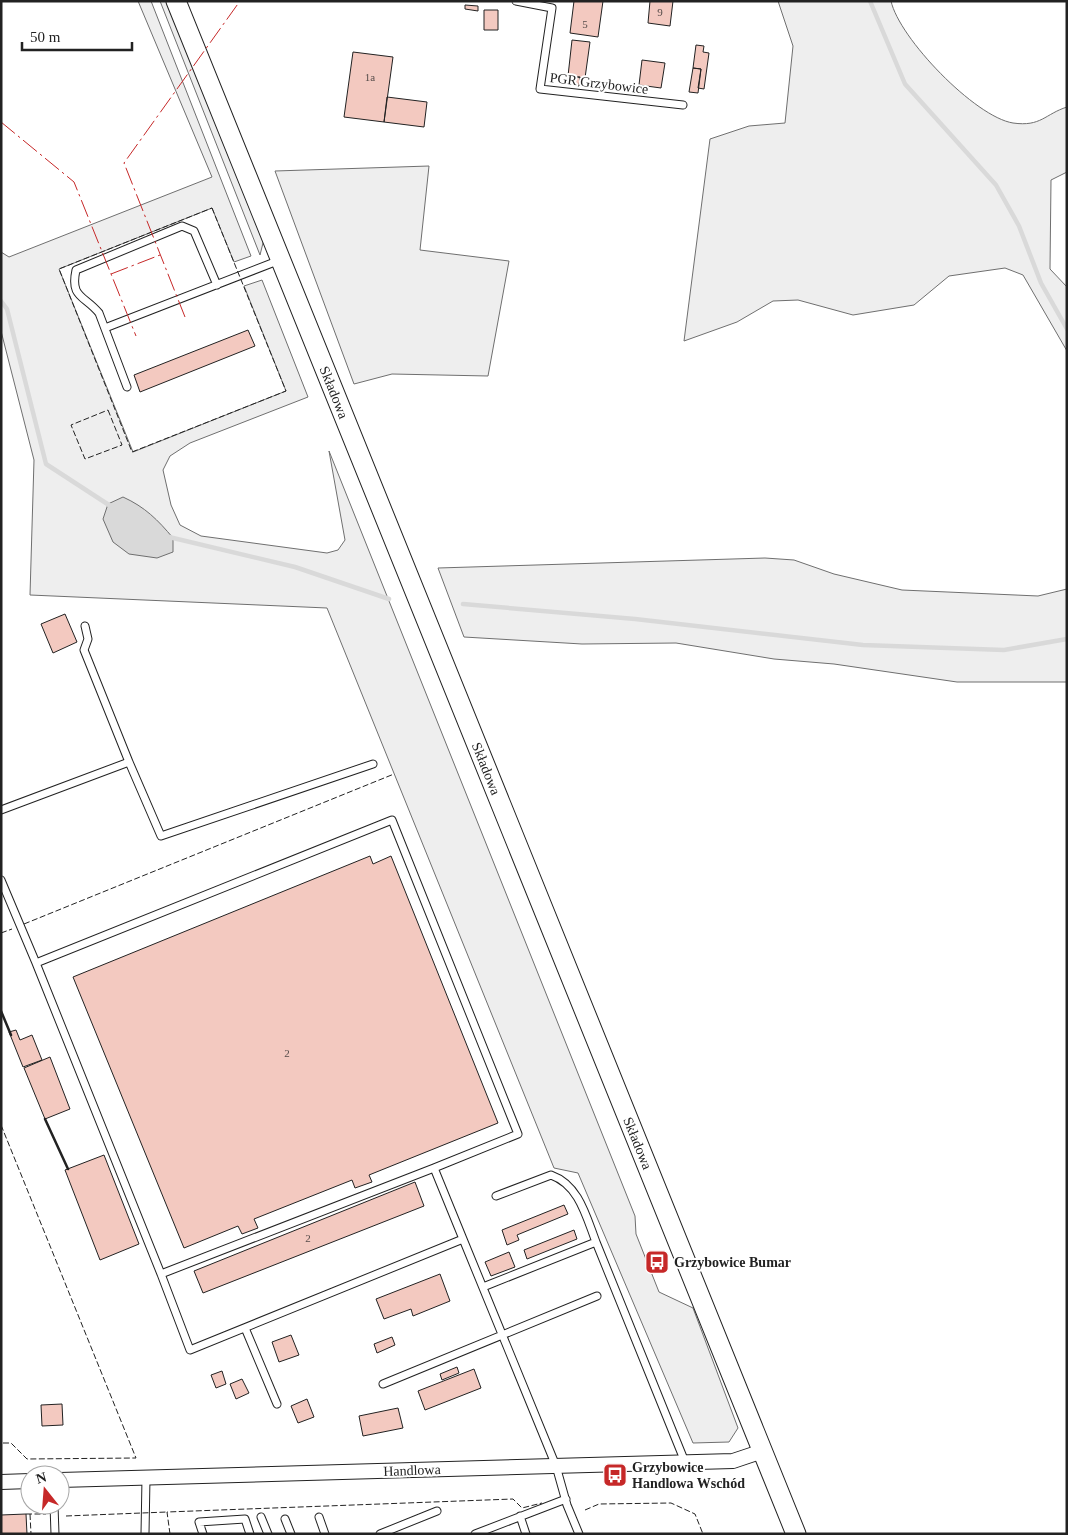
<svg xmlns="http://www.w3.org/2000/svg" width="1068" height="1535" font-family="Georgia,serif">
	<style>
		.green { fill: #eee; stroke: #6f6f6f }
		.water { fill: #d9d9d9; stroke: #6f6f6f }
		.lines { fill: none; stroke-linecap: round; stroke-linejoin: round }
		.stream { stroke: #d9d9d9; stroke-width: 4.5 }
		.building { fill: #f3c9c0; stroke: #222 }
		.lane-casing { stroke: #222; stroke-width: 9 }
		.street-casing { stroke: #222; stroke-width: 16 }
		.secondary-casing { stroke: #222; stroke-width: 21 }
		.lane { stroke: #fff; stroke-width: 7 }
		.street { stroke: #fff; stroke-width: 14 }
		.secondary { stroke: #fff; stroke-width: 19 }
		.fence { stroke: #222; stroke-width: 1; stroke-dasharray: 6 2.5; stroke-linecap: butt }
		.wall { stroke: #222; stroke-width: 2.5 }
		.power { stroke: #c62828; stroke-width: 1; stroke-dasharray: 18 4 2.5 4; stroke-linecap: butt }
		.labels { text-anchor: middle; stroke-width: 4; stroke-linejoin: round; paint-order: stroke }
		.number-label { font-size: 11px; fill: #564c4a }
		.street-label { font-size: 14px; fill: #222; stroke: #fff }
		.poi-label { font-size: 14px; font-weight: bold; fill: #222; stroke: #fff; text-anchor: start }
	</style>
	<rect width="100%" height="100%" fill="#fff"/>
	<path class="green" d="M138,1H151L251,256L234,262L212,208L59,269L133,452L286,391L244,286L262,280L308,397L190,443L170,456L163,470L171,505L180,525L201,536L327,553L338,550L345,540L329,451L635,1216L636,1234L659,1292L693,1308L738,1428L729,1442L693,1443L578,1173L554,1168L327,608L30,595L34,460L1,331V252L9,257L212,177Z
		M160,1H168L264,239L260,255Z
		M778,1H891C899,38 975,117 1013,123C1041,127 1045,114 1067,107V172L1051,180L1050,269L1067,287V351L1023,275L1005,268L949,276L914,305L853,315L798,300L773,301L737,322L684,341L710,139L749,126L785,123L793,46Z
		M429,166L420,250L509,261L488,376L392,374L354,384L275,171Z
		M765,558L794,560L834,574L902,590L1038,596L1067,589V682H957L834,664L774,659L676,643L582,644L464,637L438,568Z"/>
	<path class="water" d="M123,497C145,507 158,520 173,538V552L157,558L129,554L113,542L103,519L108,504Z"/>
	<g class="lines">
		<path class="stream" d="M870,1L905,84L996,185L1019,226L1041,283L1067,329
			M1,301L7,309L46,464L112,507
			M169,537L295,567L389,599
			M463,604L635,619L863,645L1004,650L1067,639"/>
	</g>
	<path class="building" d="M574,1H603L598,37L570,33Z
		M650,1H673L670,26L648,23Z
		M465,5L478,6V11L465,9Z
		M484,10H498V30H484Z
		M572,40L590,42L585,78L568,76Z
		M696,45L704,46L703,52L709,53L704,89L698,88L701,69L693,68Z
		M353,52L393,57L384,122L344,117Z
		M642,60L665,63L661,88L639,85Z
		M693,68L701,69L698,93L689,92Z
		M568,76L580,77L579,86L566,84Z
		M387,97L427,102L424,127L384,122Z
		M248,330L255,346L140,392L134,375Z
		M65,614L77,642L53,653L41,624Z
		M370,856L373,864L391,856L498,1123L369,1175L372,1182L355,1188L352,1180L254,1219L258,1228L242,1234L238,1226L184,1248L73,977Z
		M16,1030L20,1040L32,1035L42,1060L23,1067L9,1032Z
		M50,1057L70,1109L45,1119L24,1068Z
		M104,1155L139,1244L100,1260L65,1170Z
		M415,1182L424,1206L203,1293L194,1271Z
		M564,1205L568,1214L517,1235L519,1240L507,1245L502,1230Z
		M574,1230L577,1239L527,1259L524,1250Z
		M509,1252L515,1267L491,1276L485,1262Z
		M440,1274L450,1301L413,1316L411,1309L384,1319L376,1299Z
		M291,1335L299,1355L279,1362L272,1342Z
		M392,1337L395,1345L377,1353L374,1344Z
		M457,1367L459,1373L442,1380L440,1374Z
		M474,1369L481,1388L425,1410L418,1391Z
		M222,1371L226,1384L216,1388L211,1375Z
		M242,1379L249,1393L236,1399L230,1384Z
		M307,1399L314,1417L298,1423L291,1406Z
		M62,1404L63,1425L42,1426L41,1405Z
		M398,1408L403,1428L363,1436L359,1416Z
		M26,1514L27,1534H1V1515Z"/>
	<g class="lines">
		<g class="lane-casing">
			<path id="lane" d="M516,1L552,8L540,89L683,105
				M105,328L280,260
				M127,387L99,313C84,295 70,298 76,270L182,226L194,231L217,285
				M129,762L161,836L373,764
				M1,810L129,762L84,650L88,639L85,626
				M1,880L36,963
				M496,1196L551,1175C579,1185 586,1216 596,1242
				M463,1239L434,1168L161,1274L190,1350L463,1239L556,1466L567,1505L579,1534
				M161,1274L36,963L392,820L518,1134L434,1168
				M483,1287L596,1242L685,1462
				M245,1328L277,1404
				M383,1384L597,1296
				M54,1505L55,1534
				M520,1516L526,1534
				M261,1517L268,1534
				M319,1517L325,1534
				M285,1519L291,1534
				M145,1534L146,1478
				M203,1534L199,1522L245,1519L250,1534
				M380,1534L437,1511
				M475,1534L566,1499"/>
		</g>
		<g class="street-casing">
			<path id="street" d="M60,1480L733,1461L763,1451
				M1,1482L30,1481"/>
		</g>
		<g class="secondary-casing">
			<g id="secondary">
				<path id="s1" d="M176,1L796,1534"/>
			</g>
		</g>
		<use href="#lane" class="lane"/>
		<use href="#street" class="street"/>
		<use href="#secondary" class="secondary"/>
		<path class="fence" d="M212,208L286,391L132,452L59,269Z
			M108,410L122,445L85,459L71,425Z
			M24,924L394,774
			M1,933L12,929
			M1,1125L136,1458L27,1459L11,1443H1
			M585,1510L599,1504L671,1503L695,1514L703,1534
			M26,1514H46
			M30,1514L31,1534
			M66,1516L167,1512
			M170,1534L167,1512L513,1499L522,1508L542,1503"/>
		<path class="wall" d="M1,1011L11,1035
			M45,1119L68,1169"/>
		<path class="power" d="M1,122L74,182L136,336
			M111,274L160,255
			M185,317L124,163L240,1"/>
	</g>
	<defs>
		<g id="bus-square" transform="scale(1.25)"><rect x="-9" y="-9" width="18" height="18" rx="4" fill="#c62828" stroke="#fff"/><path d="M-5-6H5V4H4V6H2V4H-2V6H-4V4H-5ZM-3.5-4V0h7V-4ZM-3.5 1.2v1.5H-2V1.2ZM2 1.2v1.5H3.5V1.2Z" fill="#fff"/></g>
	</defs>
	<g fill-rule="evenodd">
		<use href="#bus-square" x="657" y="1262"/>
		<use href="#bus-square" x="615" y="1475"/>
	</g>
	<g class="labels">
		<g class="number-label">
			<text x="660" y="16">9</text>
			<text x="585" y="28">5</text>
			<text x="370" y="81">1a</text>
			<text x="287" y="1057">2</text>
			<text x="308" y="1242">2</text>
		</g>
		<g class="street-label">
			<text transform="translate(599 83) rotate(7)" y="5">PGR Grzybowice</text>
			<text dy="5" stroke="none"><textPath href="#s1" startOffset="422">Składowa</textPath></text>
			<text dy="5" stroke="none"><textPath href="#s1" startOffset="828">Składowa</textPath></text>
			<text dy="5" stroke="none"><textPath href="#s1" startOffset="1232">Składowa</textPath></text>
			<text transform="translate(412 1470) rotate(-2)" y="5">Handlowa</text>
		</g>
		<g class="poi-label">
			<text x="674" y="1267">Grzybowice Bumar</text>
			<text x="632" y="1472">Grzybowice<tspan x="632" dy="16">Handlowa Wschód</tspan></text>
		</g>
	</g>
	<rect width="1068" height="1535" fill="none" stroke="#222222" stroke-width="5"/>
	<g transform="translate(45 1490) rotate(343)"><circle r="24" fill="#ffffff" stroke="#a7a7a7"/>
	<path d="M0-4L9 19L0 12L-9 19Z" fill="#c62828"/>
	<text y="-8" font-size="14" font-weight="bold" text-anchor="middle" fill="#222222">N</text>
	</g>
	<path d="M22 42v8h110v-8" fill="none" stroke="#222222" stroke-width="2.5"/>
	<text x="30" y="42" font-size="15" fill="#222222" stroke="#ffffff" stroke-width="4" paint-order="stroke">50 m</text>
</svg>
